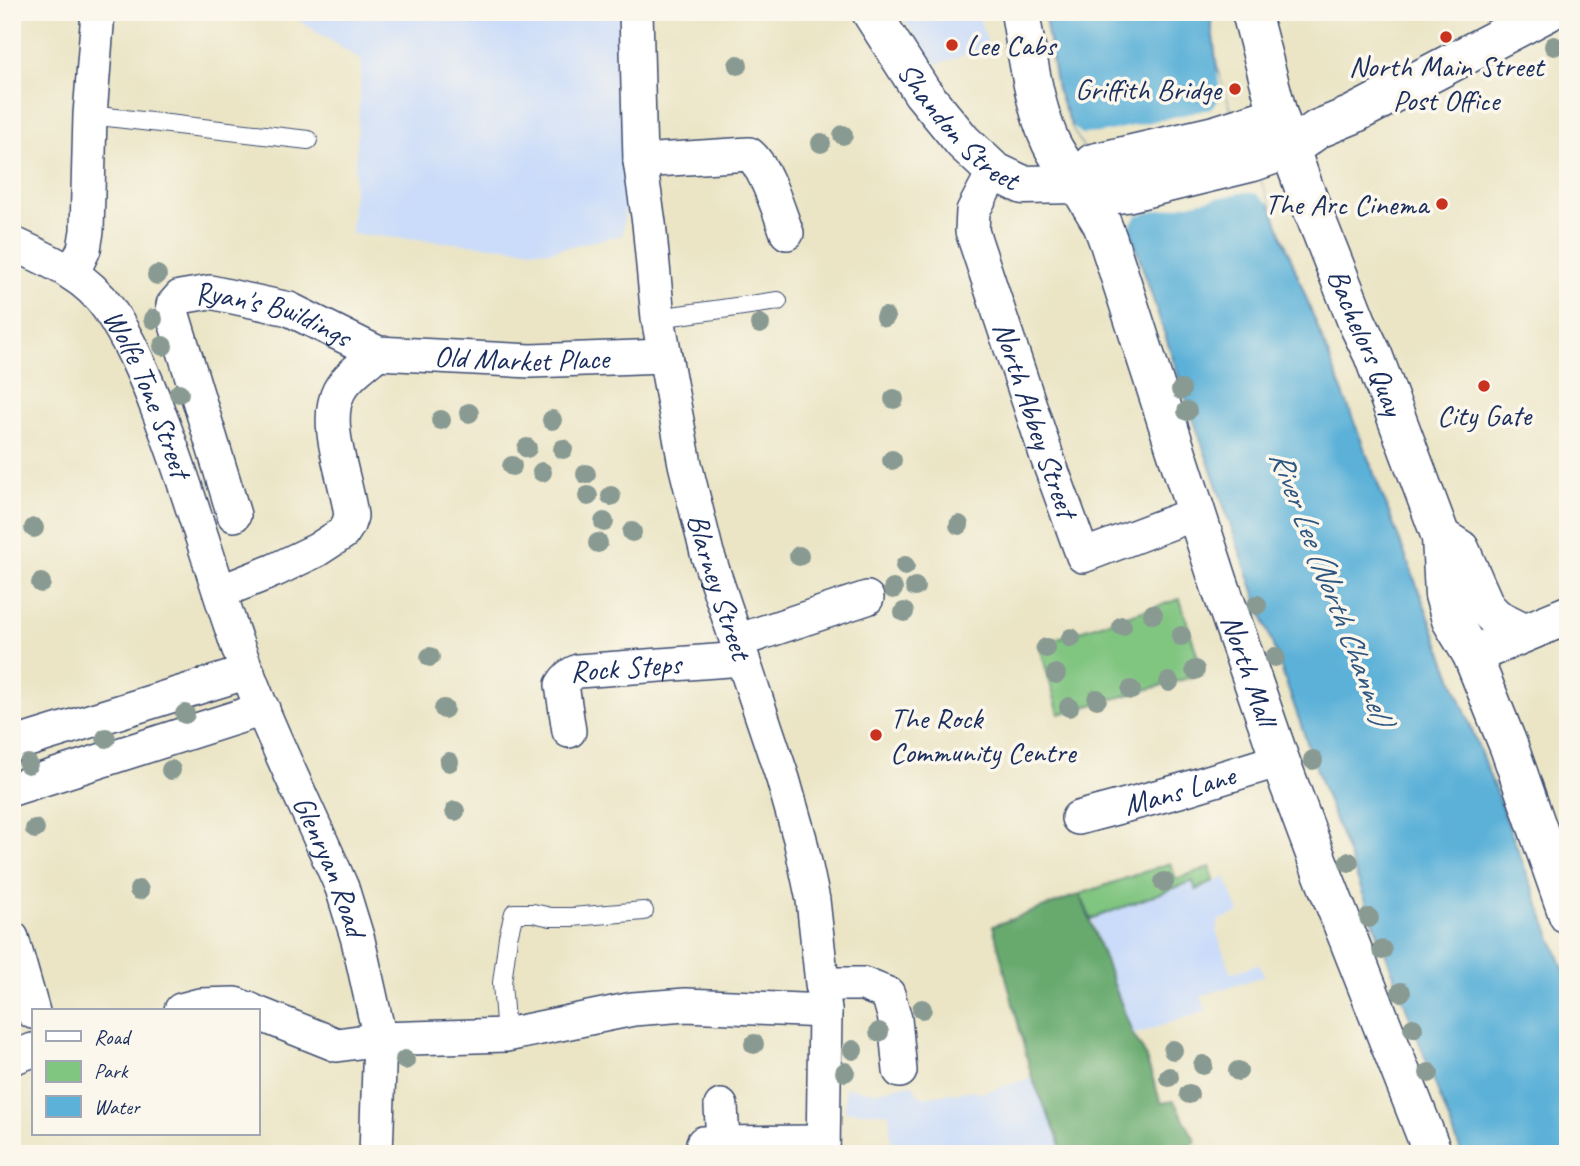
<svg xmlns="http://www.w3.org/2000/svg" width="1580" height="1166" font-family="Caveat,sans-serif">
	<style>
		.built { fill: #cadcf9 }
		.green { fill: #80c580; stroke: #4e7a6f; stroke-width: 2 }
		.forest { fill: #68aa6e; stroke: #426c66; stroke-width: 2 }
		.water { fill: #5bb1d8; stroke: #3b709b; stroke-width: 2 }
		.pier { fill: #ebe5c6 }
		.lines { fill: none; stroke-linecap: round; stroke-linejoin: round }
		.service-casing { stroke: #3a4a6e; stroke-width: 20 }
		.minor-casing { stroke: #3a4a6e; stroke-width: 36 }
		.tertiary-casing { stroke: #3a4a6e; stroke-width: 41 }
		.secondary-casing { stroke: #3a4a6e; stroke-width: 41 }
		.service { stroke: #fff; stroke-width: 18 }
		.minor { stroke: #fff; stroke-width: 33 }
		.tertiary { stroke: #fff; stroke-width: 38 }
		.secondary { stroke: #fff; stroke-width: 38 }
		.tree { fill: #899a92 }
		.poi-dot { fill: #c8321e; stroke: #fbf7ec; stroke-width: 2.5 }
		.labels { text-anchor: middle; stroke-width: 7; stroke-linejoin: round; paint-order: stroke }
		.poi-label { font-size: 30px; fill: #1b2f5e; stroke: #fbf7ec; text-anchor: start }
		.street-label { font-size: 30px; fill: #1b2f5e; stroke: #fbf7ec }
		.water-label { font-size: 32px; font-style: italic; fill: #2e5683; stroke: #fbf7ec }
	</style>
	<rect width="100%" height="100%" fill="#fbf7ec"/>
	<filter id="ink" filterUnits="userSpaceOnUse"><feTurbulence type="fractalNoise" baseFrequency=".0143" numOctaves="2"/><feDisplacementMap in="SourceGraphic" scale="14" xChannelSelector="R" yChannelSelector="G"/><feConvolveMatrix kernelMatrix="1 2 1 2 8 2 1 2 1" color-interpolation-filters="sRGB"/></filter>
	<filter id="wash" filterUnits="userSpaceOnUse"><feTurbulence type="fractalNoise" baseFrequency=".00686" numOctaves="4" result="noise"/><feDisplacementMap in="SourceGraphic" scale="28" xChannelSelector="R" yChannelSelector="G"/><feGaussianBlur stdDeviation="1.57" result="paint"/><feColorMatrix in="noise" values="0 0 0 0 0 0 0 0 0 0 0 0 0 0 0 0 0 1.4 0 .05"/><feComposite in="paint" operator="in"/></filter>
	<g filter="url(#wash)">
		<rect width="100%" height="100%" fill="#ebe5c6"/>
		<path class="built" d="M286,12H647L622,235L549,251L351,234L362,61Z
			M898,12H977L989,47L937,64Z
			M1226,877L1239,913L1219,920L1217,933L1231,973L1259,964L1264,976L1201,996L1206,1011L1133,1035L1091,919L1193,881L1196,890Z
			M1032,1078L1059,1140L1062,1154H892L889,1113L845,1111V1087L873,1092L912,1084L920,1097L976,1090L978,1094Z"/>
		<path class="green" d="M1180,599L1203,674L1059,714L1039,644Z
			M1170,863L1176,879L1210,867L1214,881L1196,890L1193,881L1091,919L1080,894Z"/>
		<path class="forest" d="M1080,894L1133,1035L1143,1050L1161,1103L1174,1101L1196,1142L1188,1145L1191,1154H1062L1059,1140L1032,1078L993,926Z"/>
		<path class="water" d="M1044,12H1210L1217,69L1225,95L1270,204L1365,450L1568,981V1154H1462L1453,1131L1326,796L1188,404L1130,230L1123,223L1093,163L1071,125L1057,89Z"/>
		<path class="pier" d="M1217,69L1229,105L1270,204L1257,194L1245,192L1137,215L1131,224L1130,230L1123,223L1093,163L1071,125L1082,134L1100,133L1210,109L1217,102L1220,93Z"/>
	</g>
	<g filter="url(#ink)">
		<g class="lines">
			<g class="service-casing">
				<path id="service" d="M90,115L308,140
					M658,318L778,301
					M506,1035L502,983L508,937L514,913H533L551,917H572L644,911"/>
			</g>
			<g class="minor-casing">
				<g id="minor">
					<path id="s1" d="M636,12L640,161L649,223L658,318L685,464L707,553L783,779L800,839L813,900L825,1011L823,1154"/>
					<path d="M640,161L749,154C766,167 779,212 787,233"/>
					<path id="s2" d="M994,171L973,211L972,231L1047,457L1083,556L1197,513"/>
					<path id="s3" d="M12,243C46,259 86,275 108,308C130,340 145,376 159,413C186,482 206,553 230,624C260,715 304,800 342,888L358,940L380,1039L376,1154"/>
					<path d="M72,274L84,249L87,231L90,115L98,12"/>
					<path id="s4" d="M234,515L173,315V305L180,297L210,292L289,309L378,353L531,361L664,356"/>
					<path d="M220,592L275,570L317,550L343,533L348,525L351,516C347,479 322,425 339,391C348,375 365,364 378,353"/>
					<path d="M737,641L867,598"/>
					<path id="s5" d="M569,731L562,685C566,678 570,674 578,671L743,659"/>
					<path d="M12,745L248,672"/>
					<path d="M12,789L263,709"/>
					<path id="s6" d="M1078,818L1179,791L1280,760"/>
					<path d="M12,938L33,1012"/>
					<path d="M823,984H863L888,994L895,1019L900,1071"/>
					<path d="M181,1010L200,1005L235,1004L251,1010"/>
					<path d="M257,1013L337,1045L380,1039L506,1035L633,1009L686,1005L825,1011"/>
					<path d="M12,1058L33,1050"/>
					<path d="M721,1106L723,1142"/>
					<path d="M703,1143L823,1142"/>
				</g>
			</g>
			<g class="tertiary-casing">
				<path id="tertiary" d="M1020,12C1027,52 1034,107 1051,143C1058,158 1069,171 1078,184
					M1290,149L1318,129L1352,115L1548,12
					M1441,537L1460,549L1486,608L1496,618L1524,632
					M1472,655L1568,615"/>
			</g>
			<g class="secondary-casing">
				<g id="secondary">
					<path id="s7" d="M871,12L922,92L963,142L994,171L1023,185L1078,184L1110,195L1126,193L1253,162L1290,149"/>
					<path id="s8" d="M1251,12L1278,115L1304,188L1357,322L1373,355L1441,537L1444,595L1451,620L1472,655L1509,747L1568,915"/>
					<path id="s9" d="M1078,184L1102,224L1108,240L1218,580L1280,760L1318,862L1433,1154"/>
					<path d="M1078,184L1093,163L1215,135L1278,115"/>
				</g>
			</g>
			<use href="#service" class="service"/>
			<use href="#minor" class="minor"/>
			<use href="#tertiary" class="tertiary"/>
			<use href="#secondary" class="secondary"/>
		</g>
		<g class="tree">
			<circle cx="1554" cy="46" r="10"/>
			<circle cx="738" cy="65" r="10"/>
			<circle cx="843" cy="135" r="10"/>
			<circle cx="821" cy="143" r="10"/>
			<circle cx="157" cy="275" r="10"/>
			<circle cx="885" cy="317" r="10"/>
			<circle cx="153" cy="319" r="10"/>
			<circle cx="760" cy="324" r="10"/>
			<circle cx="163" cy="346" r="10"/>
			<circle cx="1181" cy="390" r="10"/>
			<circle cx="179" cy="393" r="10"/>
			<circle cx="894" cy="399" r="10"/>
			<circle cx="1187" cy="411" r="10"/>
			<circle cx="469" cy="413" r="10"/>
			<circle cx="441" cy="420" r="10"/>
			<circle cx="552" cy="420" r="10"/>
			<circle cx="527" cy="448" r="10"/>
			<circle cx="563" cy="449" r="10"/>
			<circle cx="892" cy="460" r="10"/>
			<circle cx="512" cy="466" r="10"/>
			<circle cx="542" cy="472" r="10"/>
			<circle cx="586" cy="474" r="10"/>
			<circle cx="588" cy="496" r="10"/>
			<circle cx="611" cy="496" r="10"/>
			<circle cx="604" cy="522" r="10"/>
			<circle cx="959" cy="525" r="10"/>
			<circle cx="34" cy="528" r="10"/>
			<circle cx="632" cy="532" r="10"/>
			<circle cx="598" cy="543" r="10"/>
			<circle cx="799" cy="556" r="10"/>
			<circle cx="905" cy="566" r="10"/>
			<circle cx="41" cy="583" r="10"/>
			<circle cx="915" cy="587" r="10"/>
			<circle cx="893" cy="589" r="10"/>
			<circle cx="1257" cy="605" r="10"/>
			<circle cx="904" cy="612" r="10"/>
			<circle cx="1153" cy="614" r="10"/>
			<circle cx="1122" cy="626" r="10"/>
			<circle cx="1181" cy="636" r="10"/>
			<circle cx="1071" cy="638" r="10"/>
			<circle cx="1046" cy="648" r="10"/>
			<circle cx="430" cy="657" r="10"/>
			<circle cx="1275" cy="657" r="10"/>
			<circle cx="1195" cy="670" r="10"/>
			<circle cx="1056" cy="674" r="10"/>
			<circle cx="1169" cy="682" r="10"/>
			<circle cx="1131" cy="690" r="10"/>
			<circle cx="1097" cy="699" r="10"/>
			<circle cx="1069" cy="707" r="10"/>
			<circle cx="444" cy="709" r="10"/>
			<circle cx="185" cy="714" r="10"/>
			<circle cx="106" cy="738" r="10"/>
			<circle cx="1313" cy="760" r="10"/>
			<circle cx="449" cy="762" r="10"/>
			<circle cx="28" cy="764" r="10"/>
			<circle cx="171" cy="770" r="10"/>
			<circle cx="455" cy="811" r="10"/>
			<circle cx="35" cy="829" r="10"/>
			<circle cx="1349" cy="862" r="10"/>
			<circle cx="1164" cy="882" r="10"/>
			<circle cx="139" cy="890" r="10"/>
			<circle cx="1369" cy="918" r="10"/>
			<circle cx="1382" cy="950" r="10"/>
			<circle cx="1401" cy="992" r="10"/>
			<circle cx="922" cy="1009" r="10"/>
			<circle cx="1413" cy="1028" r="10"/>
			<circle cx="879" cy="1032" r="10"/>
			<circle cx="754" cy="1044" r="10"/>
			<circle cx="853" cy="1050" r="10"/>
			<circle cx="1173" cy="1050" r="10"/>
			<circle cx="405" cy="1060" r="10"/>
			<circle cx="1203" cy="1065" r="10"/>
			<circle cx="1238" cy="1071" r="10"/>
			<circle cx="845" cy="1072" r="10"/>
			<circle cx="1429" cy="1073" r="10"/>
			<circle cx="1169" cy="1077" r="10"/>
			<circle cx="1189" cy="1094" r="10"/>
		</g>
	</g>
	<g class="poi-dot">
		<circle cx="1446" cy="37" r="7"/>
		<circle cx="952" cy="45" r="7"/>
		<circle cx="1235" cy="89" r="7"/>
		<circle cx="1442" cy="204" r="7"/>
		<circle cx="1484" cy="386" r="7"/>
		<circle cx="876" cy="735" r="7"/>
	</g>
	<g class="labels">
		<g class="poi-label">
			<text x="966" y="55">Lee Cabs</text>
			<text x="1446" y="76" text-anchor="middle">North Main Street<tspan x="1446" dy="34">Post Office</tspan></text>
			<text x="1221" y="99" text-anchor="end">Griffith Bridge</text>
			<text x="1428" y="214" text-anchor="end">The Arc Cinema</text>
			<text x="1484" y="425" text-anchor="middle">City Gate</text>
			<text x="890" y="728">The Rock<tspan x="890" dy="34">Community Centre</tspan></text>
		</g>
		<g class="street-label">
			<text dy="10" stroke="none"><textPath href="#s7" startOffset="145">Shandon Street</textPath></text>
			<text dy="10" stroke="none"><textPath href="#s4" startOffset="326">Ryan's Buildings</textPath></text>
			<text dy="10" stroke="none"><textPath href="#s8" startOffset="350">Bachelors Quay</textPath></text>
			<text dy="10" stroke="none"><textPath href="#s4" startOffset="584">Old Market Place</textPath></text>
			<text dy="10" stroke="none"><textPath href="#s3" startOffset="212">Wolfe Tone Street</textPath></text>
			<text dy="10" stroke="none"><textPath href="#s2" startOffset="264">North Abbey Street</textPath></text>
			<text dy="10" stroke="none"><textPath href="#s1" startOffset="583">Blarney Street</textPath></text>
			<text dy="10" stroke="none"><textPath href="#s9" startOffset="516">North Mall</textPath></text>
			<text dy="10" stroke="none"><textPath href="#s5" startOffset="116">Rock Steps</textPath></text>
			<text dy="10" stroke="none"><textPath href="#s6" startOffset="105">Mans Lane</textPath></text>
			<text dy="10" stroke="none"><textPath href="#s3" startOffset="719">Glenryan Road</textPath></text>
		</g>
		<g class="water-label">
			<text transform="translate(1332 587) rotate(69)" y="11">River Lee (North Channel)</text>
		</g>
	</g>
	<rect width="1580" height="1166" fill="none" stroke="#fbf7ec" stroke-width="42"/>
	<rect x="32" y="1009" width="228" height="126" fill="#fbf7ec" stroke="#a1a7b3" stroke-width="2"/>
	<rect x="46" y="1031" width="35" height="10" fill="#ffffff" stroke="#a1a7b3" stroke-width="2"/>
	<text x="94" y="1044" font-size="21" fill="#1b2f5e">Road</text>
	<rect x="46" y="1061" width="35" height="21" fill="#80c580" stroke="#a1a7b3" stroke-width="2"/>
	<text x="94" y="1078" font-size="21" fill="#1b2f5e">Park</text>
	<rect x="46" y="1096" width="35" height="21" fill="#5bb1d8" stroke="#a1a7b3" stroke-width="2"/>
	<text x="94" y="1114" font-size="21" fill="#1b2f5e">Water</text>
</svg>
